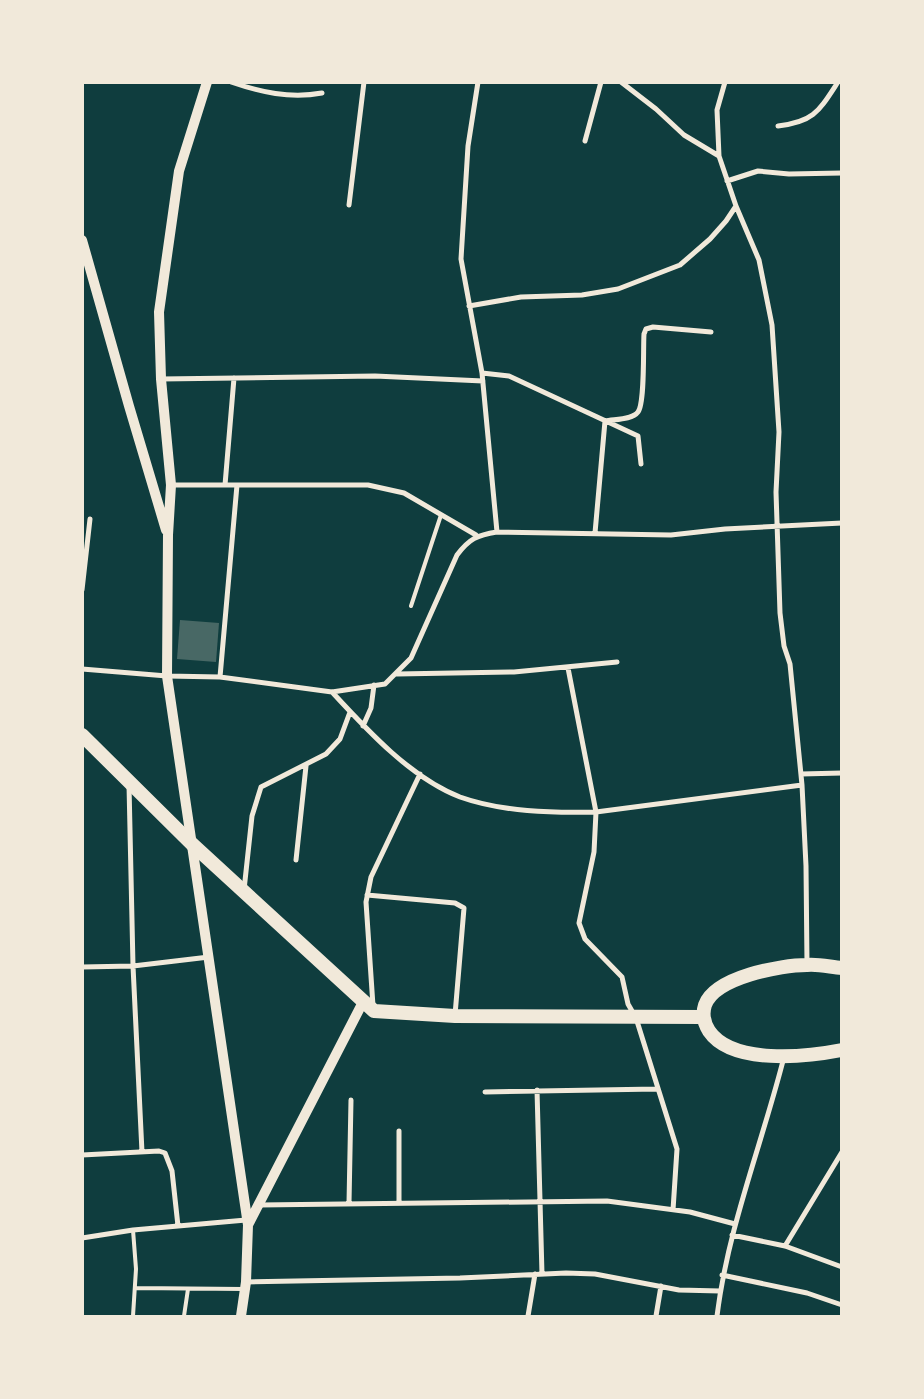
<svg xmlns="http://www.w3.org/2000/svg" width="924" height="1399" font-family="Commissioner,sans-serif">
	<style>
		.building { fill: #486865 }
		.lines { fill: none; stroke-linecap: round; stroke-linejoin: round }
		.service { stroke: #f1e9da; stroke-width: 4 }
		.minor { stroke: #f1e9da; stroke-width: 5 }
		.secondary { stroke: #f1e9da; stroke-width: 10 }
		.trunk { stroke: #f1e9da; stroke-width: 14 }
	</style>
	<rect width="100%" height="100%" fill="#0f3d3e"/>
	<path class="building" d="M180,620L219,623L216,662L177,659Z"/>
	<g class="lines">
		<path class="service" d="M411,606L441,515
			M133,1230L136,1269L133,1316
			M135,1288L243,1289
			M184,1316L188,1289"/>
		<path class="minor" d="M231,82C260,92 290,99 322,93
			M478,82L468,146L461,259L482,373L497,532
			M621,82L656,109L684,135L719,156
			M778,126C814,122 819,111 838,82
			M585,141L601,82
			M727,181L758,171L789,174L842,173
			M349,205L364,82
			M469,306L521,297L582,295L618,289L680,265L710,239L726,221L736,206
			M482,373L509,376L638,436L641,464
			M161,379L375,376L483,381
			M171,485H368L404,493L476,535
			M225,485L234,378
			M595,533L605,421C614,419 632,420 638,412C645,403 643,348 644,334L646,329L653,327L711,332
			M82,590L90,519
			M568,668L596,812L594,852L579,923L585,939L622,977L628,1004L636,1018L677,1149L673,1210
			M82,669L167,676L220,677L332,692L385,684L411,658L457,555C469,539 477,535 497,532L671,535L725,529L842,523
			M397,674L514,672L617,662
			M220,677L237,485
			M332,692C367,730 411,778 460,797C502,812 552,813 596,812L802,785L790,664L784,646L780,613L776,492L779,432L772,325L759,260L736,206L719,156L717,110L725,82
			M363,726L371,708L374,685
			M801,774L842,773
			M129,785L133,966L142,1152
			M802,785L806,866L807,964
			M296,860L306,766
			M244,890L252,816L261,787L326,754L340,739L350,712
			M367,895L455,903L464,908L455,1015
			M82,967L133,966L209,957
			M373,1006L366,902L371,877L420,774
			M537,1090L542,1274
			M485,1092L657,1089
			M399,1131V1202
			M82,1155L159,1151L165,1153L172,1171L178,1226
			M349,1203L351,1100
			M259,1205L607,1201L690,1212L735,1224
			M732,1235L785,1246L842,1267
			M82,1238L133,1230L246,1220
			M785,1246L842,1152
			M722,1275L807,1293L842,1305
			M246,1282L460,1278L566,1273L595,1274L679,1290L720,1291
			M528,1316L535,1274
			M656,1316L661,1286
			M717,1316C728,1227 762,1144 784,1057"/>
		<path class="secondary" d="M207,82L179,171L159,312L161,379L171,485L168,535L167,676L248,1225L246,1282L241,1316
			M82,240L129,406L166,530
			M248,1225L363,1002"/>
		<path class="trunk" d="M82,735L192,844L374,1011L455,1016L703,1017
			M842,968C830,967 819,964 807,965C781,965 715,977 705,1005C702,1014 704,1023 709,1031C732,1065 806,1057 842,1050"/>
	</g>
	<rect width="924" height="1399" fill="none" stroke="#f1e9da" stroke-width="168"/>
</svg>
